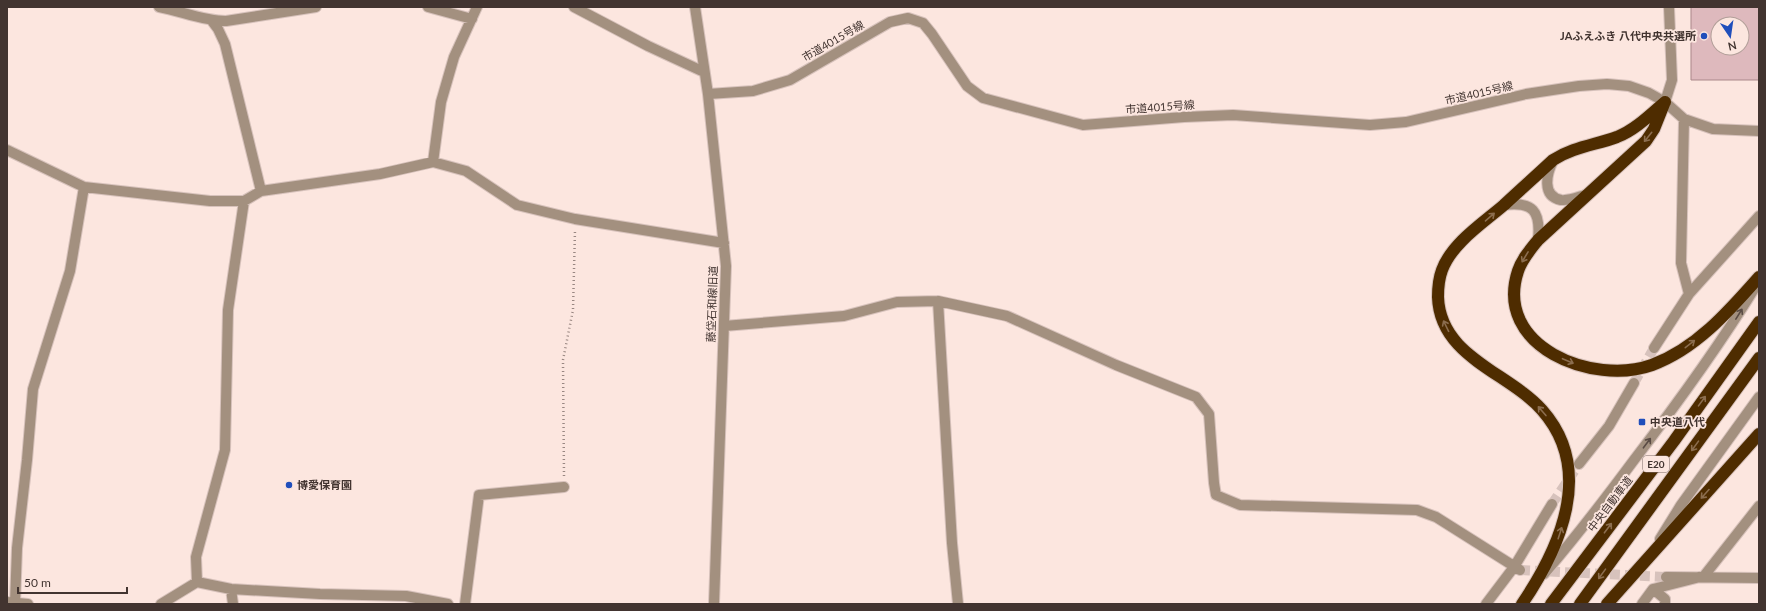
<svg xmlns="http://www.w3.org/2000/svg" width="1766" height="611" font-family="Lato,'Noto Sans JP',sans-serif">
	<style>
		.building { fill: #deb9bd; stroke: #aa878a; fill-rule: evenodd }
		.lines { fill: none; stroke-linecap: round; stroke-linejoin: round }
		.minor-tunnel { stroke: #d7c2bc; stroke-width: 10; stroke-dasharray: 10 5; stroke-linecap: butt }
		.minor-casing { stroke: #d7c2bc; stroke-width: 12 }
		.highway-casing { stroke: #d7c2bc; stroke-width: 14 }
		.path { stroke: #998782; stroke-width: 2.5; stroke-dasharray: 1 3; stroke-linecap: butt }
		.minor { stroke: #a3907f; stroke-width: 10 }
		.highway { stroke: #4e2c00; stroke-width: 12 }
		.oneway { stroke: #8b6d4e }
		.oneway2 { stroke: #5a4b44 }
		.poi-dot { fill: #204ebb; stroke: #fce6df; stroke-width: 1.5 }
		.labels { text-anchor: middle; stroke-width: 3.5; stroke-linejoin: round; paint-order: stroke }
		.shield { fill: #fce6df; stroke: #7a6964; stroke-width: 1 }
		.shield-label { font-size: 10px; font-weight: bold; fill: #423430 }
		.poi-label { font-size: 11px; font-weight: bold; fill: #423430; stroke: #fce6df; text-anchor: start }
		.street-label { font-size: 11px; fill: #423430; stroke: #fce6df }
	</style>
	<rect width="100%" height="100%" fill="#fce6df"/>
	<path class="building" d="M1691,7H1759V80H1691ZM1718,24H1742V48H1718Z"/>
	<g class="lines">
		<path class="minor-tunnel" d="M1634,383L1654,348
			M1552,504L1579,464
			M1520,570L1666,577"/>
		<g class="minor-casing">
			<path id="minor" d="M159,7C181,11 204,21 226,21L316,7
				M428,7L472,19
				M574,7L648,46L704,72
				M695,7L708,94L726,266L714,604
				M212,21L218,29L225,44L261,191
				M708,94L753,91L790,80L890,22L908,18L923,23L932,34L967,86L983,98L1083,125L1184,117L1233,115L1370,125L1406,122L1526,94L1579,86L1607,84L1629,86L1649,93L1665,102L1684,119L1713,129L1759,131
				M1665,102L1672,80L1669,7
				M1684,119L1681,263L1689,294
				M7,150L84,187L210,201H244L261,191L380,174L433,162L466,171L517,205L575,219L724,243
				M1553,161C1547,173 1541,196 1561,200C1569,201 1578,197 1585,195
				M433,162L441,102L454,57L477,7
				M1503,205C1533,201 1541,211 1538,240
				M938,301L952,543L958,604
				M724,326L844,316L897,302L938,301L1007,316L1116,365L1196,397L1209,414L1214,483L1216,495L1240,505L1417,510L1436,517L1520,570
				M1654,348L1689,294L1759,216
				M1579,464L1609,426L1634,383
				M1660,539L1681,505L1759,397
				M1544,574C1576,537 1605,499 1634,460C1677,404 1719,346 1756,286
				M1666,577L1759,578
				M197,582L196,557L225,450L228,310L244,201
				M231,589L233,604
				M1653,589L1665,599V604
				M7,602L28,604
				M15,604L17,548L27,460L33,389L70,271L84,187
				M161,604L197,582L231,589L320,594L406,596L448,604
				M465,604L479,495L564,487
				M1486,604L1514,567L1552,504
				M1642,604L1653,589L1704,576L1759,506"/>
		</g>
		<g class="highway-casing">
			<path id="highway" d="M1664,104L1654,129L1646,141L1538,240C1530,250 1522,259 1518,271C1493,347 1593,386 1652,365C1696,349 1729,311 1759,277
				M1522,604C1560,548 1595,470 1542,410C1508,372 1440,357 1438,297C1438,288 1439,278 1442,270C1452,243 1483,223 1504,205C1520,190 1537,175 1553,160C1573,147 1595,145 1617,137C1635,130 1650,115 1665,102
				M1551,604L1674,441L1759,322
				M1580,604L1759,358
				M1607,604L1759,434"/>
		</g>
		<path class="path" d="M564,476L563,360L573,310L575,230"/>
		<use href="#minor" class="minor"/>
		<use href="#highway" class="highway"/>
	</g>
	<defs><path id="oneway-shaft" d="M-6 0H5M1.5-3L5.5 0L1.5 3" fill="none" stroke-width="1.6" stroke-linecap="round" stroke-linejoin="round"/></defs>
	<g class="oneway">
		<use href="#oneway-shaft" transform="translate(1648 137) rotate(129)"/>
		<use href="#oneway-shaft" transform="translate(1490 217) rotate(-41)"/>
		<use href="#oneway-shaft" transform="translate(1525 257) rotate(121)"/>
		<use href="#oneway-shaft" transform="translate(1446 326) rotate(-116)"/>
		<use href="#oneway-shaft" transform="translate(1690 344) rotate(-38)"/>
		<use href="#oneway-shaft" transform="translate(1568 361) rotate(23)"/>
		<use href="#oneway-shaft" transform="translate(1702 401) rotate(-54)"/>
		<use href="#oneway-shaft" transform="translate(1542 411) rotate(-131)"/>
		<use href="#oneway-shaft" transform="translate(1695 446) rotate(126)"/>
		<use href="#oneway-shaft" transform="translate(1705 494) rotate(132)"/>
		<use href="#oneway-shaft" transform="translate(1608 528) rotate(-53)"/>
		<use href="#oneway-shaft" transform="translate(1560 533) rotate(-72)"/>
		<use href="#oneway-shaft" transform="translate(1602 574) rotate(126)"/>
	</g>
	<g class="oneway2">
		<use href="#oneway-shaft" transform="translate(1739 314) rotate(-58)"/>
		<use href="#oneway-shaft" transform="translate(1647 443) rotate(-53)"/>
	</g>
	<g class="poi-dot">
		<circle cx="1704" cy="36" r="4"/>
		<rect x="1638" y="418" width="8" height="8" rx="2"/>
		<circle cx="289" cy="485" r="4"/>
	</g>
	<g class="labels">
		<rect class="shield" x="1643" y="456" width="26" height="16" rx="3"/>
		<g class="shield-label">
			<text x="1656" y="468">E20</text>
		</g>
		<g class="poi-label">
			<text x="1696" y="40" text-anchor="end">JAふえふき 八代中央共選所</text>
			<text x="1650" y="426">中央道八代</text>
			<text x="297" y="489">博愛保育園</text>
		</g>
		<g class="street-label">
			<text transform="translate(833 41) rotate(-30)" y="4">市道4015号線</text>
			<text transform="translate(1479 93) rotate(-13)" y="4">市道4015号線</text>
			<text transform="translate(1160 107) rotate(-4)" y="4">市道4015号線</text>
			<text transform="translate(712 304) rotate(-88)" y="4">藤垈石和線旧道</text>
			<text transform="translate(1610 504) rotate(-53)" y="4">中央自動車道</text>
		</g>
	</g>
	<rect width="1766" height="611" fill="none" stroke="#423430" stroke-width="16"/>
	<g transform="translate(1730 36) rotate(167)"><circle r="19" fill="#fce6df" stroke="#b29f99"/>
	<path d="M0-3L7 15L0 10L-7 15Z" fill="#204ebb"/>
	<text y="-6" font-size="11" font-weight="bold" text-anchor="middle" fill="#423430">N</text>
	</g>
	<path d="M18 587v6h109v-6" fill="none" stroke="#423430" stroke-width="2"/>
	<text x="24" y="587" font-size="12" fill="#423430" stroke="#fce6df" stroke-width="3" paint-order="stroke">50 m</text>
</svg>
